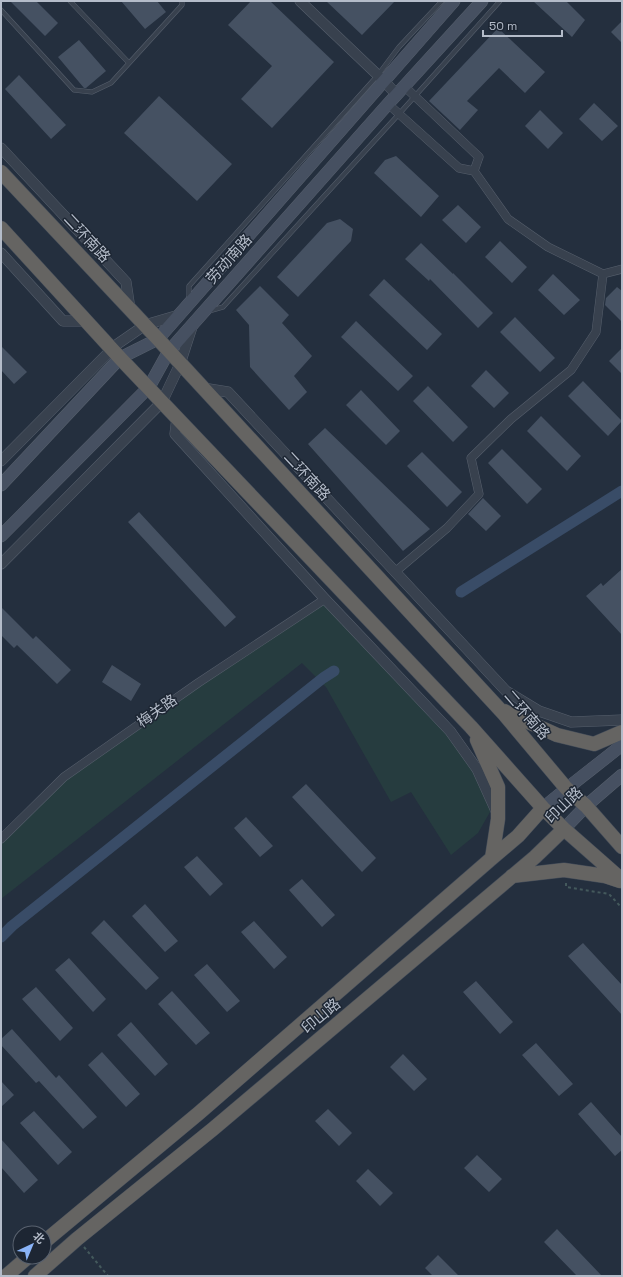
<svg xmlns="http://www.w3.org/2000/svg" width="623" height="1277" font-family="'Space Grotesk','Noto Sans SC',sans-serif">
	<style>
		.green { fill: #263c3f }
		.lines { fill: none; stroke-linecap: round; stroke-linejoin: round }
		.canal { stroke: #394c67; stroke-width: 11 }
		.building { fill: #455162 }
		.service-casing { stroke: #565f6c; stroke-width: 5 }
		.minor-casing { stroke: #565f6c; stroke-width: 9 }
		.tertiary-casing { stroke: #565f6c; stroke-width: 11 }
		.secondary-casing { stroke: #565f6c; stroke-width: 13 }
		.trunk-casing { stroke: #434c59; stroke-width: 15 }
		.path { stroke: #44595c; stroke-width: 2; stroke-dasharray: 3 3; stroke-linecap: butt }
		.service { stroke: #38414e; stroke-width: 4 }
		.minor { stroke: #38414e; stroke-width: 8 }
		.tertiary { stroke: #38414e; stroke-width: 10 }
		.secondary { stroke: #465061; stroke-width: 12 }
		.trunk { stroke: #656462; stroke-width: 14 }
		.labels { text-anchor: middle; stroke-width: 3; stroke-linejoin: round; paint-order: stroke }
		.street-label { font-size: 15px; fill: #b4bcc9; stroke: #1d2633 }
	</style>
	<rect width="100%" height="100%" fill="#242f3e"/>
	<path class="green" d="M325,599L450,731L494,805L478,833L451,855L411,792L391,802L326,687L302,663L1,899V839L64,777Z"/>
	<g class="lines">
		<path class="canal" d="M461,592L622,491
			M1,937L12,926L323,678L334,671"/>
	</g>
	<path class="building" d="M10,1H36L58,23L45,36Z
		M121,1H157L166,12L145,29Z
		M251,1H270L334,62L272,128L241,99L272,66L228,25Z
		M326,1H395L362,35Z
		M533,1H566L585,20L572,37Z
		M622,21V43L611,32Z
		M498,28L545,72L525,93L499,68L467,101L478,110L460,130L429,101Z
		M79,40L106,71L86,88H84L58,57Z
		M19,75L66,125L51,139L5,89Z
		M159,96L232,164L197,201L124,133Z
		M594,103L618,126L602,141L579,119Z
		M540,110L563,133L548,149L525,126Z
		M396,156L439,196L421,217L374,173L385,160Z
		M458,205L481,227L466,243L442,220Z
		M340,219L353,229L351,241L298,297L277,277L327,223Z
		M500,241L527,267L512,283L485,257Z
		M421,243L453,274V273L493,313L478,328L430,279L429,281L405,259Z
		M553,274L580,300L564,315L538,290Z
		M384,279L442,334L427,350L369,295Z
		M260,286L289,315L282,323L312,356L294,376L307,392L289,410L250,367L249,325L236,310Z
		M617,287L622,291V322L605,305L606,298Z
		M515,317L555,358L540,372L500,332Z
		M356,321L413,376L398,391L341,337Z
		M1,346L27,372L14,384L1,370Z
		M622,348V374L609,361Z
		M486,370L509,393L494,408L471,386Z
		M583,381L622,421L608,436L568,396Z
		M428,386L468,427L453,442L413,401Z
		M361,390L400,431L386,445L346,405Z
		M541,416L581,456L567,471L527,431Z
		M325,428L430,529L403,551L308,444Z
		M502,449L542,489L527,504L488,463Z
		M422,452L462,492L447,507L407,466Z
		M483,498L501,516L486,531L468,514Z
		M139,512L236,617L225,627L128,522Z
		M622,569V635L586,596L601,583L603,586Z
		M1,607L33,639L36,636L71,670L57,684L17,645L14,648L1,635Z
		M112,665L141,684L131,701L102,682Z
		M306,784L376,858L362,872L292,797Z
		M246,817L273,846L260,857L234,828Z
		M197,856L223,884L210,896L184,867Z
		M302,879L335,915L322,927L289,890Z
		M145,904L178,941L165,952L132,916Z
		M104,920L159,978L146,990L91,933Z
		M254,921L287,957L274,969L241,932Z
		M583,943L622,985V1015L568,956Z
		M69,958L106,999L93,1012L55,970Z
		M207,964L240,1001L227,1012L194,975Z
		M476,981L513,1022L500,1034L463,992Z
		M36,987L73,1028L60,1041L22,999Z
		M172,991L210,1033L196,1045L158,1004Z
		M131,1022L168,1064L155,1076L117,1035Z
		M12,1029L56,1078L59,1075L97,1117L83,1129L39,1081L36,1083L1,1045V1039Z
		M536,1043L573,1084L559,1096L522,1055Z
		M102,1052L140,1094L126,1107L88,1065Z
		M403,1054L427,1079L414,1091L390,1067Z
		M1,1081L14,1095L1,1107Z
		M591,1102L622,1137V1150L615,1156L578,1114Z
		M328,1109L352,1133L339,1146L315,1121Z
		M34,1111L72,1152L58,1165L20,1123Z
		M1,1139L38,1180L24,1193L1,1167Z
		M477,1155L502,1179L489,1192L464,1168Z
		M368,1169L393,1193L380,1206L356,1181Z
		M557,1229L602,1276H577L544,1242Z
		M438,1255L459,1276H433L425,1268Z"/>
	<g class="lines">
		<g class="service-casing">
			<path id="service" d="M70,1L129,63
				M1,10L74,90L92,92L111,83L182,5V1
				M189,300V286L378,75L399,47L442,1
				M209,311L223,307L399,114L500,1"/>
		</g>
		<g class="minor-casing">
			<path id="minor" d="M404,86L479,157L474,171
				M388,104L459,168L474,171L508,219L548,247L603,274L622,269
				M395,572L447,528L479,494L471,458L511,419L571,370L596,332L603,274
				M1,839L64,777L198,683L325,599"/>
		</g>
		<g class="tertiary-casing">
			<path id="tertiary" d="M300,1L384,81L396,94
				M1,148L126,282L130,309
				M1,253L63,321H86
				M203,388L228,392L506,691L539,711L571,722L622,720
				M177,417L175,434L325,599L450,731L477,769L496,811
				M1,461L116,345L145,325L179,315
				M1,564L162,402L180,364L192,327"/>
		</g>
		<g class="secondary-casing">
			<path id="secondary" d="M1,485L120,358L158,339L454,1
				M1,536L149,387L169,351L388,104L482,1
				M543,808C569,786 596,766 622,745
				M564,829L586,806L622,775"/>
		</g>
		<g class="trunk-casing">
			<path id="trunk" d="M1,172L158,339L504,714L566,788L586,806L622,847
				M1,228L120,358L471,727L543,808L564,829L622,880
				M504,711L557,735L594,744L622,732
				M477,740L498,787V819L492,858
				M512,876L564,870L605,876L620,881
				M44,1242L199,1113L492,858L518,836L543,808
				M6,1276L28,1257
				M35,1276L77,1239L213,1129L535,857L564,829"/>
		</g>
		<path class="path" d="M566,883V887L609,894L622,908
			M84,1247L108,1276"/>
		<use href="#service" class="service"/>
		<use href="#minor" class="minor"/>
		<use href="#tertiary" class="tertiary"/>
		<use href="#secondary" class="secondary"/>
		<use href="#trunk" class="trunk"/>
	</g>
	<g class="labels">
		<g class="street-label">
			<text transform="translate(87 238) rotate(47)" y="5">二环南路</text>
			<text transform="translate(229 259) rotate(-48)" y="5">劳动南路</text>
			<text transform="translate(307 476) rotate(47)" y="5">二环南路</text>
			<text transform="translate(157 711) rotate(-35)" y="5">梅关路</text>
			<text transform="translate(527 715) rotate(49)" y="5">二环南路</text>
			<text transform="translate(564 805) rotate(-44)" y="5">印山路</text>
			<text transform="translate(321 1016) rotate(-40)" y="5">印山路</text>
		</g>
	</g>
	<rect width="623" height="1277" fill="none" stroke="#b4bcc9" stroke-width="4"/>
	<g transform="translate(32 1245) rotate(44)"><circle r="19" fill="#1d2633" stroke="#59626f"/>
	<path d="M0-3L7 15L0 10L-7 15Z" fill="#8ab4f8"/>
	<text y="-6" font-size="11" font-weight="bold" text-anchor="middle" fill="#b4bcc9">北</text>
	</g>
	<path d="M483 30v6h79v-6" fill="none" stroke="#b4bcc9" stroke-width="2"/>
	<text x="489" y="30" font-size="12" fill="#b4bcc9" stroke="#1d2633" stroke-width="3" paint-order="stroke">50 m</text>
</svg>
